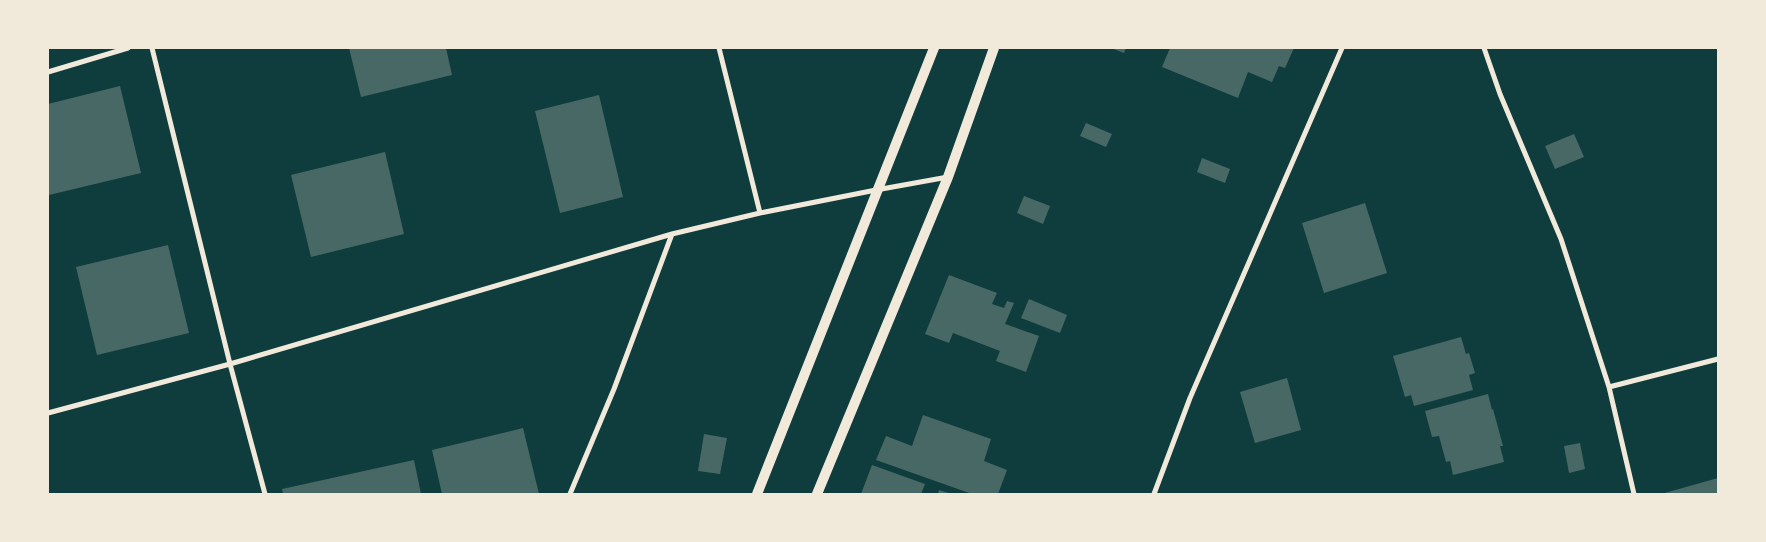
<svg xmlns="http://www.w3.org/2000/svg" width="1766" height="542" font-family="'Source Sans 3',sans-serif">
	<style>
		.building { fill: #486865 }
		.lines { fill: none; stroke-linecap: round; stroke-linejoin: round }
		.minor { stroke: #f1e9da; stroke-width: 5 }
		.secondary { stroke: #f1e9da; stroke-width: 10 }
	</style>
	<rect width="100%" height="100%" fill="#0f3d3e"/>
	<path class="building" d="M349,48H446L452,75L361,97Z
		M1111,48H1126L1124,53Z
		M1170,48H1294L1285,68L1279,66L1272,82L1248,72L1238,98L1162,67Z
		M120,86L141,173L49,195L48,189V104Z
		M599,95L623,197L560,213L535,111Z
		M1086,123L1112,134L1106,147L1080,136Z
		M1574,134L1584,157L1555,169L1545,146Z
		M385,152L404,234L311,257L291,175Z
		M1202,158L1230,169L1225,183L1197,172Z
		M1024,196L1050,206L1043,224L1017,213Z
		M1365,203L1387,273L1324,293L1302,223Z
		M168,245L189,333L97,355L76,267Z
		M949,275L997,293L992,304L1004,308L1007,301L1014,303L1005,324L1039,336L1026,372L996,361L1000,351L953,333L949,343L925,334Z
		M1029,299L1067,315L1060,333L1021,318Z
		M1461,337L1466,354L1469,353L1475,373L1469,375L1473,390L1414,406L1411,395L1405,397L1393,356Z
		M1287,378L1301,430L1255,443L1240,392Z
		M1488,394L1492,410L1493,409L1503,446H1500L1504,462L1453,475L1450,461L1446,462L1439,436L1432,437L1425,411Z
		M923,415L991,439L984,461L1007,470L998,494H972L876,460L886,436L912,446Z
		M523,428L539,494H442L432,450Z
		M704,434L727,438L720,474L698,471Z
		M1580,443L1585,469L1569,473L1564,446Z
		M414,460L421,494H283L282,489Z
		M872,465L925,484L921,494H861Z
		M1718,478V494H1661Z
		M939,490L952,494H938Z"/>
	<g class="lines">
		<path class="minor" d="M152,48L230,364L265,494
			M719,48L760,213
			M1484,48L1500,94L1561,239L1609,387L1634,494
			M48,72L128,48
			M1609,387L1718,359
			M48,413L230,364L672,234L760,213L876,190L948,177
			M570,494L614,389L672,234
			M1154,494L1190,398L1342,48"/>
		<path class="secondary" d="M757,494L934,48
			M817,494L948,177L994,48"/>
	</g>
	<rect width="1766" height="542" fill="none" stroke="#f1e9da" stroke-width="98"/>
</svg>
